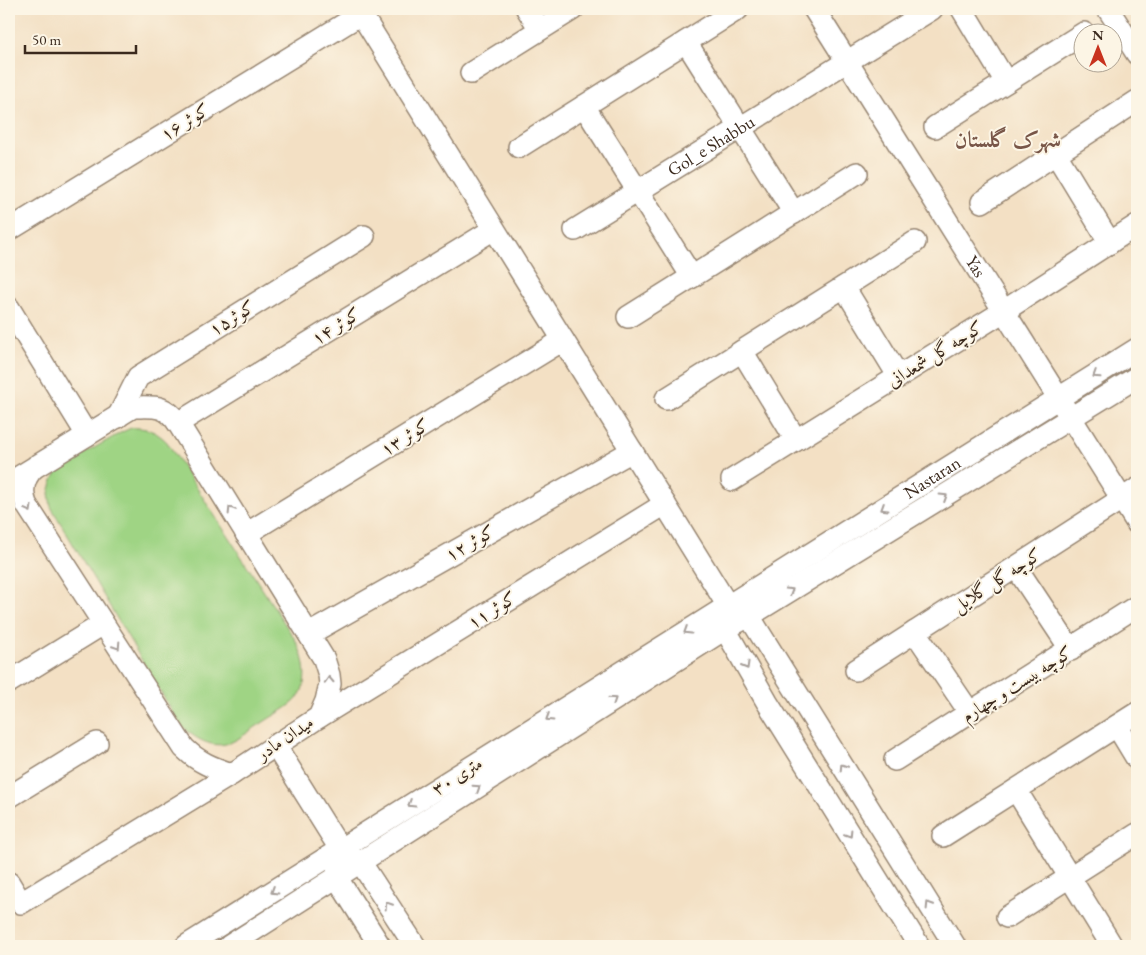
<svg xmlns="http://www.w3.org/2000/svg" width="1146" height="955" font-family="'EB Garamond',Amiri,serif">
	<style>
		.grass { fill: #9fd484; stroke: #6d7f51 }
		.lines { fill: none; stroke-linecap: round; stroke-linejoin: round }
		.minor-casing { stroke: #978571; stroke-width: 24 }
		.minor { stroke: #fff; stroke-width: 21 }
		.oneway { stroke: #a79f9a }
		.labels { text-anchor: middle; stroke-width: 4; stroke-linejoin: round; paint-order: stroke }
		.street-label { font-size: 18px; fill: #3b2a1e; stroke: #fcf5e5 }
		.district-label { font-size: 22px; font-weight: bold; fill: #785648; stroke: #fcf5e5 }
	</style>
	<rect width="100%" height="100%" fill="#fcf5e5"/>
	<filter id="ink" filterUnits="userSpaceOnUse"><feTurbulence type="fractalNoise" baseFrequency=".02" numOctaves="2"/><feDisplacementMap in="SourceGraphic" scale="10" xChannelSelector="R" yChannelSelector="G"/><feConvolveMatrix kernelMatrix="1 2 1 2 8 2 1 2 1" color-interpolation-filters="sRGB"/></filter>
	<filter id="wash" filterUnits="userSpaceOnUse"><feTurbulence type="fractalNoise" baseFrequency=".0096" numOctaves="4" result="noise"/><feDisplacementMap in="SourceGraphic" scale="20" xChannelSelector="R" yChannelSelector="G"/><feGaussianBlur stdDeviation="1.12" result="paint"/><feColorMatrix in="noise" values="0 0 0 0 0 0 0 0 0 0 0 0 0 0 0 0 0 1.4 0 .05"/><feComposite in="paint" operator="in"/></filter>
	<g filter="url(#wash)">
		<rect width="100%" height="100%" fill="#f3e0c4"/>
		<path class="grass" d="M131,428C146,427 156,431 167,442L296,641C305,659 311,686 294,702C285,710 272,716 262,723C253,728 239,740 229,743C210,750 190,735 179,723L51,507L49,493L53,479L61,467L122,432Z"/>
	</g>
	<g filter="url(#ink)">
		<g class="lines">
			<g class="minor-casing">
				<g id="minor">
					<path d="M358,9L728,606L749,616L955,946"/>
					<path d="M527,9L540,29"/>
					<path id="s1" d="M814,9L1137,523"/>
					<path d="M962,9L1006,82"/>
					<path d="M1108,9L1137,54"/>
					<path d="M686,42L794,213"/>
					<path d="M471,73L573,9"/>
					<path d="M584,106L692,277"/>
					<path d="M935,127L1084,33"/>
					<path d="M519,147L738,9"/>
					<path d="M1056,154L1110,243"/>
					<path d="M982,202L1137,101"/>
					<path d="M9,230L361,14"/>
					<path id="s2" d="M575,230L932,9"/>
					<path d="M844,287L899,377"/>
					<path d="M9,308L87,435"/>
					<path d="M628,317L857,173"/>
					<path d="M742,351L796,440"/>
					<path d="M666,399L915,242"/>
					<path d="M118,417L138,377L364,236"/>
					<path d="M178,423L494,229"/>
					<path d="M732,480L1004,311L1137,225"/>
					<path d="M9,483L133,407C154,407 165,404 178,423L324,659L329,675L330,684L326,701L319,717L232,774C213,768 198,762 184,748L26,504C21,490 24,476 36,466"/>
					<path d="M246,534L563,340"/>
					<path d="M1016,567L1071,650"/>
					<path d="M727,616L725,629L767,702L919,946"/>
					<path d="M915,632L970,713"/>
					<path d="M309,634L632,451"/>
					<path d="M856,670L1137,489"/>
					<path d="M9,682L103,624"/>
					<path d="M319,717L665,504"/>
					<path d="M1117,726L1137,759"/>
					<path d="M275,745L340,849L361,863L415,946"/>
					<path d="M895,760L1137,606"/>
					<path d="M1016,790L1112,946"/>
					<path d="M9,797L97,743"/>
					<path d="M943,836L1137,713"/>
					<path d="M338,864L337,878L380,946"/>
					<path d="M9,883L21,903L232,774"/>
					<path d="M1007,917L1137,834"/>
					<path id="s3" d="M186,946L1137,349"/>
					<path d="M229,946L725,629L749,616L1137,377"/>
				</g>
			</g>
			<use href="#minor" class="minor"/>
		</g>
		<defs><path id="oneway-chevron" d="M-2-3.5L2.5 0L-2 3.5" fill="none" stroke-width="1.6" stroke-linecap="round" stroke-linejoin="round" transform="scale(1.25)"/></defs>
		<g class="oneway">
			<use href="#oneway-chevron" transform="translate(1096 375) rotate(147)"/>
			<use href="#oneway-chevron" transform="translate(944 497) rotate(-32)"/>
			<use href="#oneway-chevron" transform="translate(884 508) rotate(148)"/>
			<use href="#oneway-chevron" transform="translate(29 509) rotate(61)"/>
			<use href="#oneway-chevron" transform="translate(231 510) rotate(-122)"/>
			<use href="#oneway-chevron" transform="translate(790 591) rotate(-32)"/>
			<use href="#oneway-chevron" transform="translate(687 631) rotate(148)"/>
			<use href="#oneway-chevron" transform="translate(117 646) rotate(57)"/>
			<use href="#oneway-chevron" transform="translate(746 666) rotate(60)"/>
			<use href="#oneway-chevron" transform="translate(329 680) rotate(-93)"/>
			<use href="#oneway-chevron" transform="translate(613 700) rotate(-33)"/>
			<use href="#oneway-chevron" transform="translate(549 718) rotate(148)"/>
			<use href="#oneway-chevron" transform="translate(843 767) rotate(-122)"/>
			<use href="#oneway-chevron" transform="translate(477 788) rotate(-33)"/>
			<use href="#oneway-chevron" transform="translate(411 804) rotate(148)"/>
			<use href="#oneway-chevron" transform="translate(849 834) rotate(58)"/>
			<use href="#oneway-chevron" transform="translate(274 891) rotate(148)"/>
			<use href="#oneway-chevron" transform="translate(388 905) rotate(-123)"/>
			<use href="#oneway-chevron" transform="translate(929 905) rotate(-122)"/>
		</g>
	</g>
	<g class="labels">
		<g class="street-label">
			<text transform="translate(185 122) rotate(-32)" y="6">کوثر ۱۶</text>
			<text dy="6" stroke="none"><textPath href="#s2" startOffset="160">Gol_e Shabbu</textPath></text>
			<text dy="6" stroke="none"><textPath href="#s1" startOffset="304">Yas</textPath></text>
			<text transform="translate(232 318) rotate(-32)" y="6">کوثر۱۵</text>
			<text transform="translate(336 326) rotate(-32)" y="6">کوثر ۱۴</text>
			<text transform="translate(935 354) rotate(-32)" y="6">کوچه گل شمعدانی</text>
			<text transform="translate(405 437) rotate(-32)" y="6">کوثر ۱۳</text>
			<text dy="6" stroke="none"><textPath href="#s3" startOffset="881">Nastaran</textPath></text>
			<text transform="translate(470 543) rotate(-30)" y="6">کوثر ۱۲</text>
			<text transform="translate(997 580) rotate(-33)" y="6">کوچه گل گلایل</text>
			<text transform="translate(492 610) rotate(-32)" y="6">کوثر ۱۱</text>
			<text transform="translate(1017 684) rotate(-32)" y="6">کوچه بیست و چهارم</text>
			<text transform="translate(285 738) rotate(-34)" y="6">میدان مادر</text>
			<text transform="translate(457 776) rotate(-32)" y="6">۳۰ متری</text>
		</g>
		<g class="district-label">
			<text x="1008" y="147">شهرک گلستان</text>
		</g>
	</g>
	<rect width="1146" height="955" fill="none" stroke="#fcf5e5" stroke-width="30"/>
	<g transform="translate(1098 48)"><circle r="24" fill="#fcf5e5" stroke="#afa495"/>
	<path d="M0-4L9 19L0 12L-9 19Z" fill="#c8321e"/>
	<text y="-8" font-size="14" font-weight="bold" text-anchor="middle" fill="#3b2a1e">N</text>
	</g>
	<path d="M25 45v8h111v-8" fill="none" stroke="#3b2a1e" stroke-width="2.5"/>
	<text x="32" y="45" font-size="15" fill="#3b2a1e" stroke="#fcf5e5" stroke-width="4" paint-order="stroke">50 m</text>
</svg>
